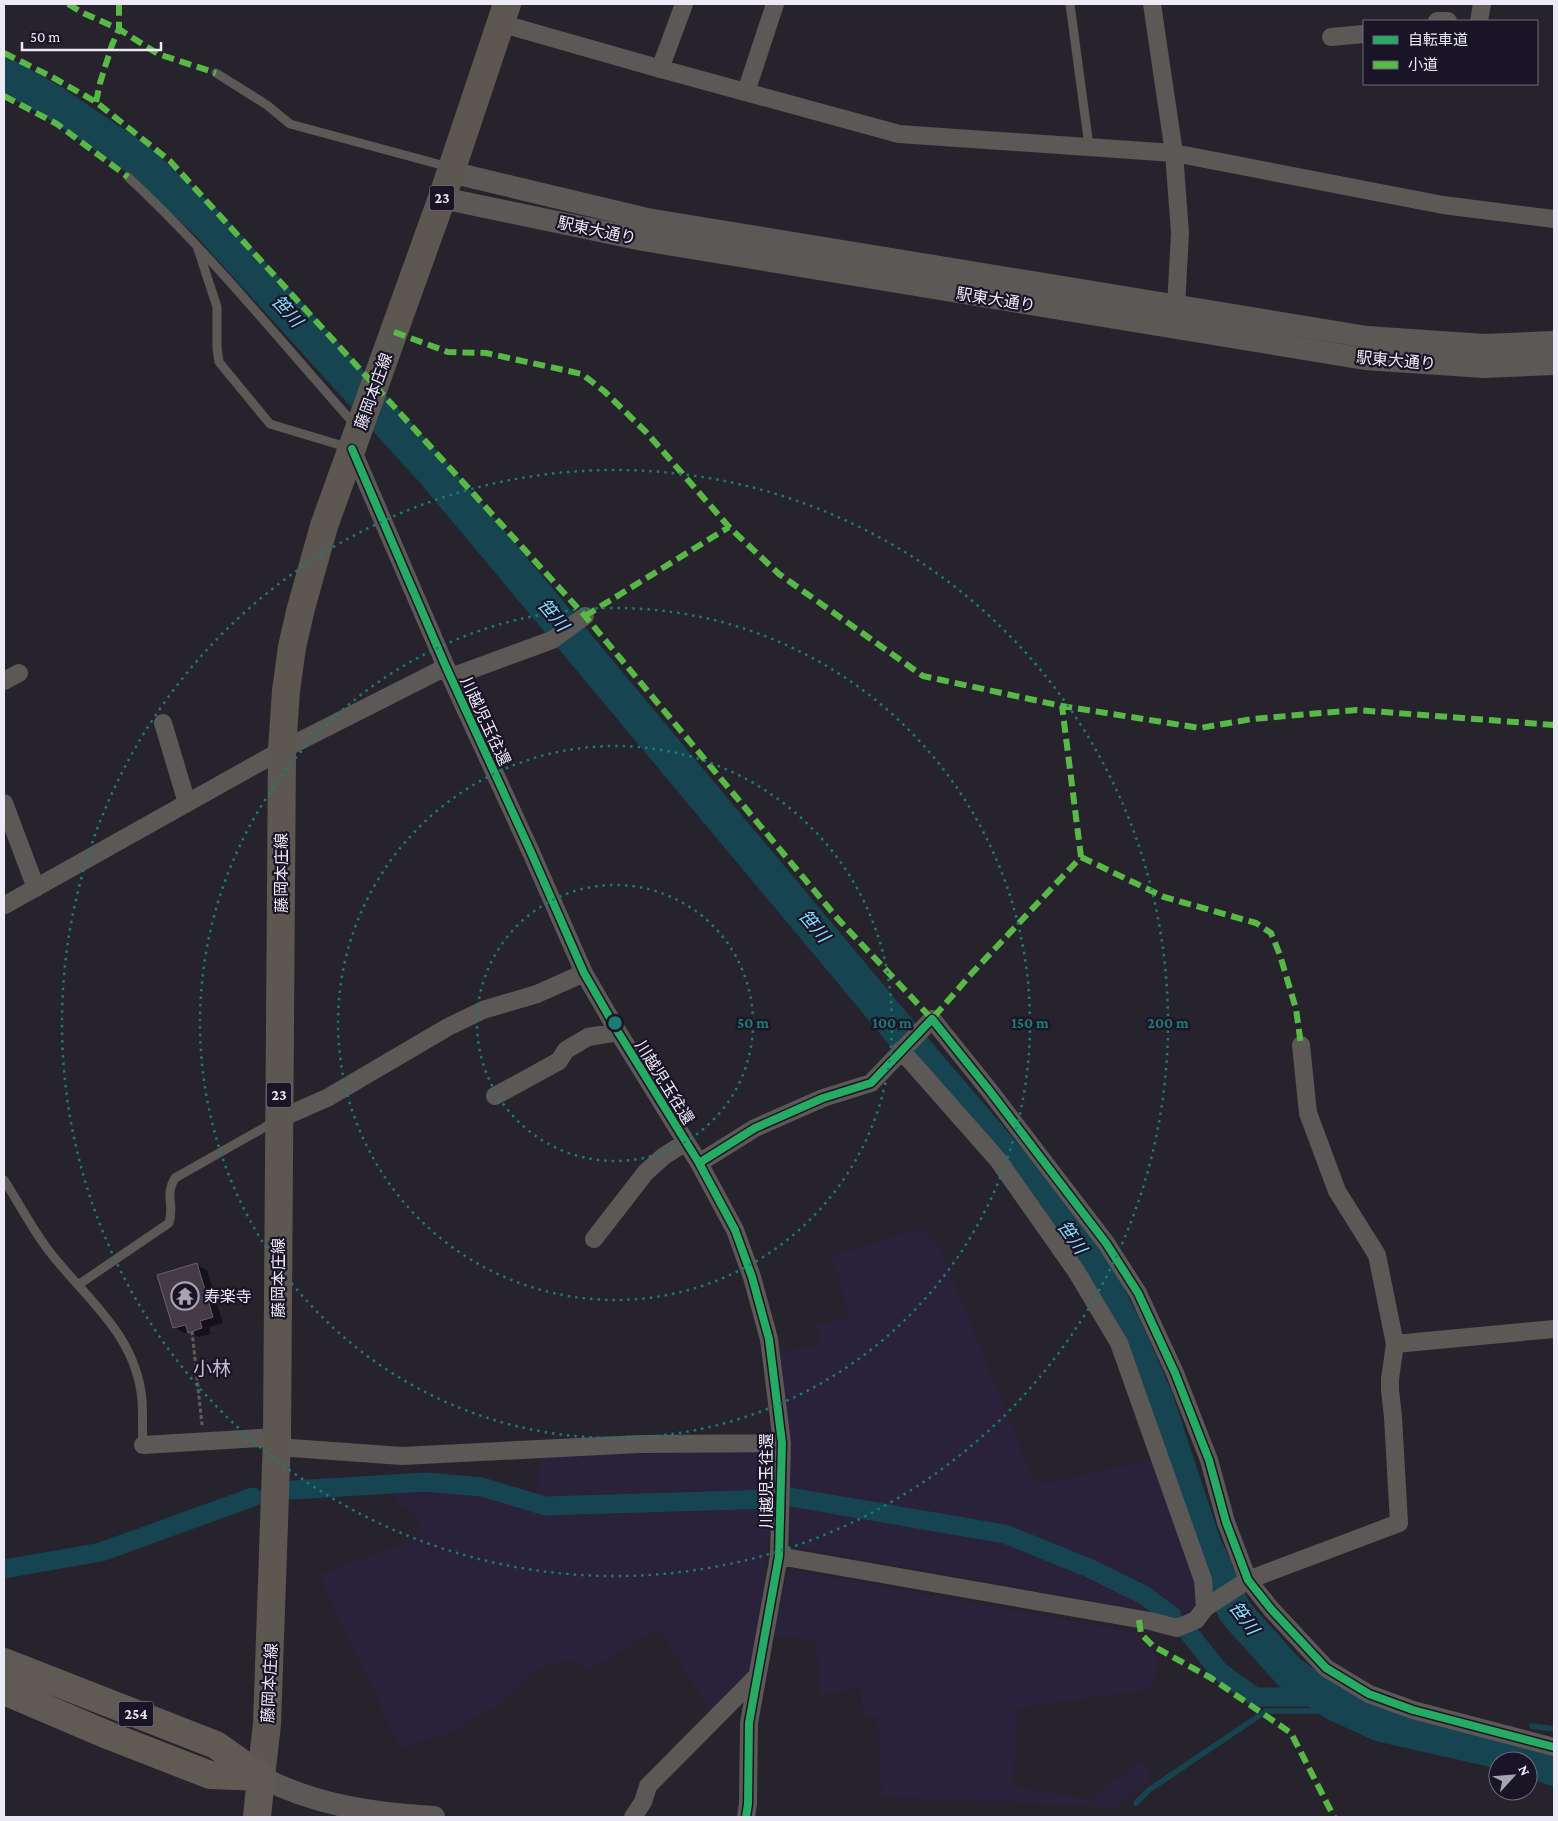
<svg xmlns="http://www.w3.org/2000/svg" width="1558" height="1821" font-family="'Crimson Pro','Noto Sans JP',serif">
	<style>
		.built { fill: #29223a }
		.shadow { fill: #0007 }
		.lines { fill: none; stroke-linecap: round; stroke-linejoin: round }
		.stream { stroke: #174451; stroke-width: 5.5 }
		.canal { stroke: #174451; stroke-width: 19 }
		.river { stroke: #174451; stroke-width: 34 }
		.building { fill: #453b45; stroke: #676168 }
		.path { stroke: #605d5d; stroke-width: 3; stroke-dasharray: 4 2.5; stroke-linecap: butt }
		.service { stroke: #5c5856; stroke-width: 9 }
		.minor { stroke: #5c5856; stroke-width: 18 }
		.tertiary { stroke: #5c5856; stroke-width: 22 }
		.primary { stroke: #5c5851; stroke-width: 28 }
		.trunk { stroke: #5f5b54; stroke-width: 28 }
		.quiet { stroke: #58b947; stroke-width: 6; stroke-dasharray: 12 6; stroke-linecap: butt }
		.cycleway-casing { stroke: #1a1427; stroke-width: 11 }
		.cycleway { stroke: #26ab63; stroke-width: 8 }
		.ring { fill: none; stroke: #1a7c75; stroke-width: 2.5; stroke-dasharray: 2.5 5 }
		.labels { text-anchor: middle; stroke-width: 4.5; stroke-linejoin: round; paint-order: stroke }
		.shield { fill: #1a1427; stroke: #aeaab9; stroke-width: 1 }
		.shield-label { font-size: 15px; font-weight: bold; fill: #edeaf8 }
		.street-label { font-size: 16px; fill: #edeaf8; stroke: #1a1427 }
		.poi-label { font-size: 16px; fill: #edeaf8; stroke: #1a1427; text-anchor: start }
		.water-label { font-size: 18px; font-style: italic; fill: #7fdffe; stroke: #1a1427 }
		.quarter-label { font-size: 19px; fill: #c4bdd7; stroke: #1a1427 }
		.centre { fill: #1a7c75; stroke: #1a1427; stroke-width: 2.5 }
		.ring-label { font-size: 15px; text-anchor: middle; font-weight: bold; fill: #1a7c75; stroke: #1a1427; stroke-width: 4.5; stroke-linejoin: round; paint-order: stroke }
	</style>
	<rect width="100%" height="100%" fill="#26232d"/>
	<path class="built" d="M921,1228L937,1241L1036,1485L1151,1460L1191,1567L1195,1593V1604L1188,1615L1178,1618L1149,1595L1098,1570L1037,1543L1008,1533L789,1496L790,1490L775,1352L820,1346L816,1325L848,1317L840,1280L831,1256Z
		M764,1451L774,1463L772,1496L545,1503L535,1498L542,1456Z
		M423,1486L480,1490L549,1510L772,1506L761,1608L747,1681L710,1711L658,1628L588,1671L579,1663L565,1661L551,1664L533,1674L493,1708L447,1734L400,1748L319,1575L398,1545L415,1540L419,1522L414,1511L399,1505L392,1488Z
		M791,1503L1006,1539L1058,1560L1140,1598L1155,1608V1612L798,1548L789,1536Z
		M794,1570L1133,1632L1158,1655L1152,1689L1018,1708L1013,1787L1090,1799L1142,1760L1152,1778L1115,1808L1012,1802L882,1797L877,1717L863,1718L861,1688L819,1695V1660L816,1653L813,1640L772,1635L776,1607L782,1606L787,1572Z"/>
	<path class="shadow" d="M197,1265L207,1270L223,1323L209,1327L211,1334L199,1337L189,1332L184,1333L174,1327Z"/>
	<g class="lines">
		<path class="stream" d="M1532,1726L1554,1729
			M1136,1803L1149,1790L1266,1711H1326L1335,1704"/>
		<path class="canal" d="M292,1490L426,1482L482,1487L545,1506L770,1499
			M790,1497L1005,1534L1089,1568L1144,1595L1172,1616
			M4,1569L101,1552L253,1497
			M1188,1632L1219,1671L1255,1697H1326"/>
		<path class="river" d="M4,74L55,103L136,158L208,224L434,473L925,1061L1063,1222L1099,1277L1125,1327L1156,1398L1203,1541L1235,1612L1289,1672L1335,1704L1381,1725L1514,1755L1554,1769"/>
	</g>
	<path class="building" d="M197,1263L213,1317L200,1321L202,1328L188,1333L186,1325L173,1328L157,1275Z"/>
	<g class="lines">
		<path class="path" d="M192,1331L202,1425"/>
		<path class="service" d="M1070,4L1089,146
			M216,73L267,105L290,124L449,167
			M128,177C210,253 281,342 356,426
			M198,249L217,307V348L219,362L270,424L350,448
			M4,1180C19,1203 32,1229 49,1251C86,1299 136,1334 142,1400C143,1415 142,1430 143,1445
			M78,1285L169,1223C175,1204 164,1196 175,1178L274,1122"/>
		<path class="minor" d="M1152,4L1174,153L1180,233L1176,307
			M1437,21H1448
			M1479,21L1482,4
			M500,23L654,67L899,134L1174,153L1443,205L1554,219
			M1331,37L1364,34
			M660,69L684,4
			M746,92L775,4
			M352,449L446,667L530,850L584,973L618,1032L699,1163L735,1230L752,1277L769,1339L782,1443L779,1556L749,1723L748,1804L746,1817
			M451,677L552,640L585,616
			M4,681L19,673
			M163,723L187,803
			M4,803L36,888
			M5,905L282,750L446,667
			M901,1050L998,1160L1076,1271L1119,1343L1203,1580L1205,1608
			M495,1096L559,1061L566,1050L588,1037L618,1032
			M279,1119L327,1098L448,1027L483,1010L537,994L584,973
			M699,1163L755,1128L823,1098L871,1083L932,1019L989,1090L1106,1243L1138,1293L1175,1373L1209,1460L1226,1522L1248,1580L1271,1609L1326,1668L1369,1694L1413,1710L1554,1747
			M594,1239L646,1172L664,1156L686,1142
			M1395,1344L1554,1329
			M143,1445L277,1437
			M277,1447L402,1456L639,1444L782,1443
			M779,1556L1150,1621L1177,1628L1196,1620L1205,1608L1248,1580L1399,1523L1393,1417L1390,1390V1379L1395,1344L1377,1255L1337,1191L1308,1113L1301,1045
			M633,1817L643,1802L648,1786L757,1676"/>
		<path class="tertiary" d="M450,172L647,219L1367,337L1484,345L1554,342
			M442,198L643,240L1365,359L1484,367L1554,364
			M261,1777C315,1805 374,1814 434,1817"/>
		<path class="primary" d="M261,1777L267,1724L277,1437L282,750L286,691L292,647L301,608L324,526L442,198L507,4"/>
		<path class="trunk" d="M4,1662L216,1745L261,1777
			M4,1691L110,1736L210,1775L261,1777
			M257,1817L261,1777"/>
		<path class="quiet" d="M68,4L83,13L119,29L158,54L216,73
			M4,53L52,77L96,102L170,161L585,616L838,919L932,1019L973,972L1081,857L1062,706
			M4,96L57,124L128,177
			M96,102L100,83L112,45L119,29V4
			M394,332L448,352L486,353L582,374L604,391L646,432L729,527L779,574L923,676L1062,706L1200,728L1252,719L1357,710L1554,725
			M585,616L729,527
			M1081,857L1164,897L1256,923L1271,933L1280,955L1296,1009L1301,1045
			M1139,1620L1141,1634L1153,1646L1211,1678L1291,1733L1334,1817"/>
		<g class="cycleway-casing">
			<path id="cycleway" d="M352,449L446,667L530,850L584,973L618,1032L699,1163L735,1230L752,1277L769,1339L782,1443L779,1556L749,1723L748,1804L746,1817
				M699,1163L755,1128L823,1098L871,1083L932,1019L989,1090L1106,1243L1138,1293L1175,1373L1209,1460L1226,1522L1248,1580L1271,1609L1326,1668L1369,1694L1413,1710L1554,1747"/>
		</g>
		<use href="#cycleway" class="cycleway"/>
	</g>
	<g class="ring">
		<circle cx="615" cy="1023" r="138"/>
		<circle cx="615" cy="1023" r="277"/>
		<circle cx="615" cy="1023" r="415"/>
		<circle cx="615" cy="1023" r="553"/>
	</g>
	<defs>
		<g id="temple-ring" transform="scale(1.4375)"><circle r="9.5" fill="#1a1427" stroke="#a7a4b1" stroke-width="1.5"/><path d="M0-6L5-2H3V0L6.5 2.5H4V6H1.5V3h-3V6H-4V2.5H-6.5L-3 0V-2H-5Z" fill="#a7a4b1"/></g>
	</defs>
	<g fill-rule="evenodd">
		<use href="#temple-ring" x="185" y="1296"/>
	</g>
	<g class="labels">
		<g class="shield">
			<rect x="429.5" y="185.5" width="25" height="25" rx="4"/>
			<rect x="266.5" y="1082.5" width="25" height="25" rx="4"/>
			<rect x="118.5" y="1701.5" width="35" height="25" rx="4"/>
		</g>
		<g class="shield-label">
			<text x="442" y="203">23</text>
			<text x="279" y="1100">23</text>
			<text x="136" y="1719">254</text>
		</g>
		<g class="street-label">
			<text transform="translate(597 230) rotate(12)" y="6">駅東大通り</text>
			<text transform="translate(996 299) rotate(9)" y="6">駅東大通り</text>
			<text transform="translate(1396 360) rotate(5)" y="6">駅東大通り</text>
			<text transform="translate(373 391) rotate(-70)" y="6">藤岡本庄線</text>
			<text transform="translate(486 721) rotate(65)" y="6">川越児玉往還</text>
			<text transform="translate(281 873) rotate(-90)" y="6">藤岡本庄線</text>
			<text transform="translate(665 1082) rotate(58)" y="6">川越児玉往還</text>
			<text transform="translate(278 1278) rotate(-90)" y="6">藤岡本庄線</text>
			<text transform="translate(766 1481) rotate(-90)" y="6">川越児玉往還</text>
			<text transform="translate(269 1683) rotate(-87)" y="6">藤岡本庄線</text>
		</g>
		<g class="poi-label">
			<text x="204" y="1302">寿楽寺</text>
		</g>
		<g class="water-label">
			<text transform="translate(287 311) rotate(48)" y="6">笹川</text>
			<text transform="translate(553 615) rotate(50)" y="6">笹川</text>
			<text transform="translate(814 926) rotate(50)" y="6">笹川</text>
			<text transform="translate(1072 1237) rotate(55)" y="6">笹川</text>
			<text transform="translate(1244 1618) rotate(54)" y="6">笹川</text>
		</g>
		<g class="quarter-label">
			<text x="212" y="1375">小林</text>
		</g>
	</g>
	<circle cx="615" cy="1023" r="8" class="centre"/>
	<g class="ring-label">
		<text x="753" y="1028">50 m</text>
		<text x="892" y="1028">100 m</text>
		<text x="1030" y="1028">150 m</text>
		<text x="1168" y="1028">200 m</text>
	</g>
	<rect width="1558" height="1821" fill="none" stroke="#edeaf8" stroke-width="10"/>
	<rect x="1363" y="20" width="175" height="65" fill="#1a1427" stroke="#6e6a7b"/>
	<rect x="1373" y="36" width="25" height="8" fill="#26ab63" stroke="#6e6a7b"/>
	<text x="1408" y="45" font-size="15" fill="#edeaf8">自転車道</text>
	<rect x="1373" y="61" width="25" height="8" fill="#58b947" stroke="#6e6a7b"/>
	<text x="1408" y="70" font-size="15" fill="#edeaf8">小道</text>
	<g transform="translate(1513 1776) rotate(64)"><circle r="24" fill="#1a1427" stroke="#6e6a7b"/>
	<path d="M0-4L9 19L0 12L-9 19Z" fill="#a7a4b1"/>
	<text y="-8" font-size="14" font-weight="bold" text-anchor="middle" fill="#edeaf8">N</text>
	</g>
	<path d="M22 42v8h139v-8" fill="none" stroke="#edeaf8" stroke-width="2.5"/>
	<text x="30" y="42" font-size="15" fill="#edeaf8" stroke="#1a1427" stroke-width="4" paint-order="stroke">50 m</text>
</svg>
